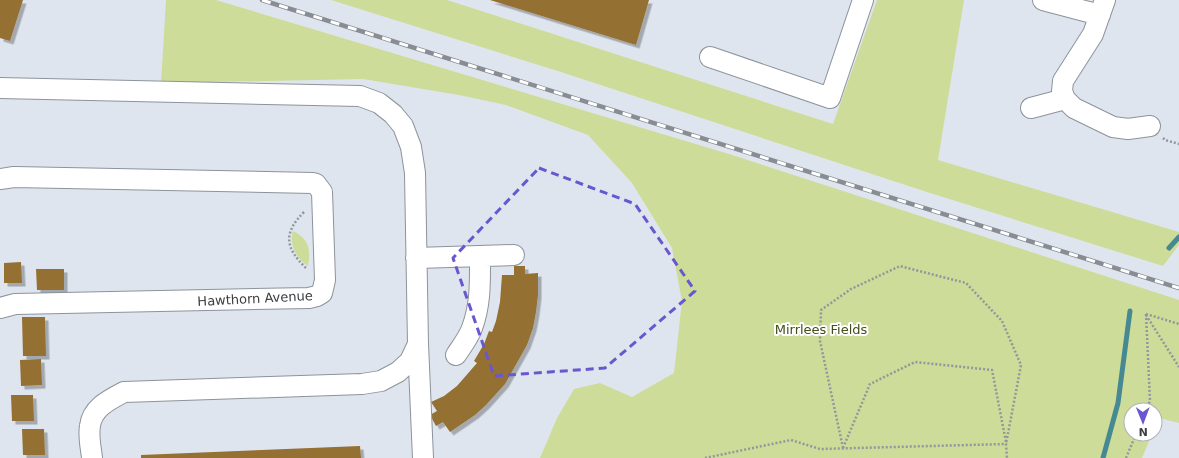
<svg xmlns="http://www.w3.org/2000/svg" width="1179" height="458" font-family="'DejaVu Sans',sans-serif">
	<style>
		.green { fill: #cddc98 }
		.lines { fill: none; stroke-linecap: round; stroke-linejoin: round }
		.stream { stroke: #468993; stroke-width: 5 }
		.building { fill: #946f32; filter: url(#shadow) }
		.minor-casing { stroke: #8d939b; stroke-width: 22 }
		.path { stroke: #92969d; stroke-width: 2.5; stroke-dasharray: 2 2; stroke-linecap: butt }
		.minor { stroke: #fff; stroke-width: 20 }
		.rail-casing { stroke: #888c93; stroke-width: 4.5 }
		.rail { stroke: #fff; stroke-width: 3; stroke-dasharray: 9; stroke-linecap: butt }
		.marked { fill: none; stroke: #6957d0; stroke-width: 3; stroke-dasharray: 8 5; stroke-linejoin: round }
		.labels { text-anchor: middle; stroke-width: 4; stroke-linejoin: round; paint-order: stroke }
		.street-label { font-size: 13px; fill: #3a3c40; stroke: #fff }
		.park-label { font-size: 13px; fill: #454d1b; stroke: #fff }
	</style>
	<defs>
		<filter id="shadow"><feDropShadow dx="3.5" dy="3.5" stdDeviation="0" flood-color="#0004"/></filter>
	</defs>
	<rect width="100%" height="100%" fill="#dfe5ee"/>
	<path class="green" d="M166,0H216L729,154L1179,300V423L1159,418L1155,427V410H1131V434H1152L1142,458H540L557,418L574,389L600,383L632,397L674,373L682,301L672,248L632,183L588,135L506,105L459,95L363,79L161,83Z
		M331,0H447L833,124L877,0H964L938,160L1179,232V245L1163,266L930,193L561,72Z
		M293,231C309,239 311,249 308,266C296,258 289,245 293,231Z"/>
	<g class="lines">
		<path class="stream" d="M1169,248L1179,237
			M1103,458L1118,403L1130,311"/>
	</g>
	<path class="building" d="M0,0H23L10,41L0,38Z
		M490,0H649L636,45Z
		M21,262L22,283H4V263Z
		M514,266H525V274L538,273V295L536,312L533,328L527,345L505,384L486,405L475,415L450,432L443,422L436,426L430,415L437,411L431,402L444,396L457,386L477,363L474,361L484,344L489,331L492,332L496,321L500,302L502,275H514Z
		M36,269H64V290H37Z
		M22,317H45L46,356H23Z
		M41,359L42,385L21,386L20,360Z
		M11,395H33L34,421H12Z
		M22,429H44L45,455H23Z
		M360,446L361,458H141V455Z"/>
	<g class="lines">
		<g class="minor-casing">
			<path id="minor" d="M1043,0L1100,15
				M1105,0L1093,34L1063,81L1062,91L1065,99L1074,108L1113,127L1128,129L1150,126
				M710,57L830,98L863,0
				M0,88L360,96L379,103L393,114L403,126L411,147L415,173L418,344L410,361L398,372L381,381L362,384L124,392C109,400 92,408 90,426C88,436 91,448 92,458
				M1031,108L1065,99
				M0,179L14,177L313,183L316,184L322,192L325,280L322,293L317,296L309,298L15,304L0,308
				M416,258L514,255
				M418,344L423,458
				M456,355C462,346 469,337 472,328C481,304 480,280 480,256"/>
		</g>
		<path class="path" d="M1163,138L1165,140L1179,144
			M304,212C283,233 285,248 306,268
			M1146,314L1150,401L1146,410
			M1146,314L1179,324
			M1146,315L1179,367
			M843,448L820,341L821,310L851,289L900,266L966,283L1002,321L1021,365L1006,444
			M843,448L870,384L915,362L992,370L1006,442
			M705,458L791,440L820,449L1006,444L1007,458
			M1126,458L1136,434"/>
		<use href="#minor" class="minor"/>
		<g class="rail-casing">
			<path id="rail" d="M262,0L1179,288"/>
		</g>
		<use href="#rail" class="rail"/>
	</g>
	<path class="marked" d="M539,168L635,204L695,291L605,368L494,376L453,258Z"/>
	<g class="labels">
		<g class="street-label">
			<text transform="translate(255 298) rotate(-3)" y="5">Hawthorn Avenue</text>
		</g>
		<g class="park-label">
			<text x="821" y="334">Mirrlees Fields</text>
		</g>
	</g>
	<g transform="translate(1143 422) rotate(179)"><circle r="19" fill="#ffffff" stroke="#b0b1b3"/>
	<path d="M0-3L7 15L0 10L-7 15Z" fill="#6957d0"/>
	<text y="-6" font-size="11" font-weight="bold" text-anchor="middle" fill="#3a3c40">N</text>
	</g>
</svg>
